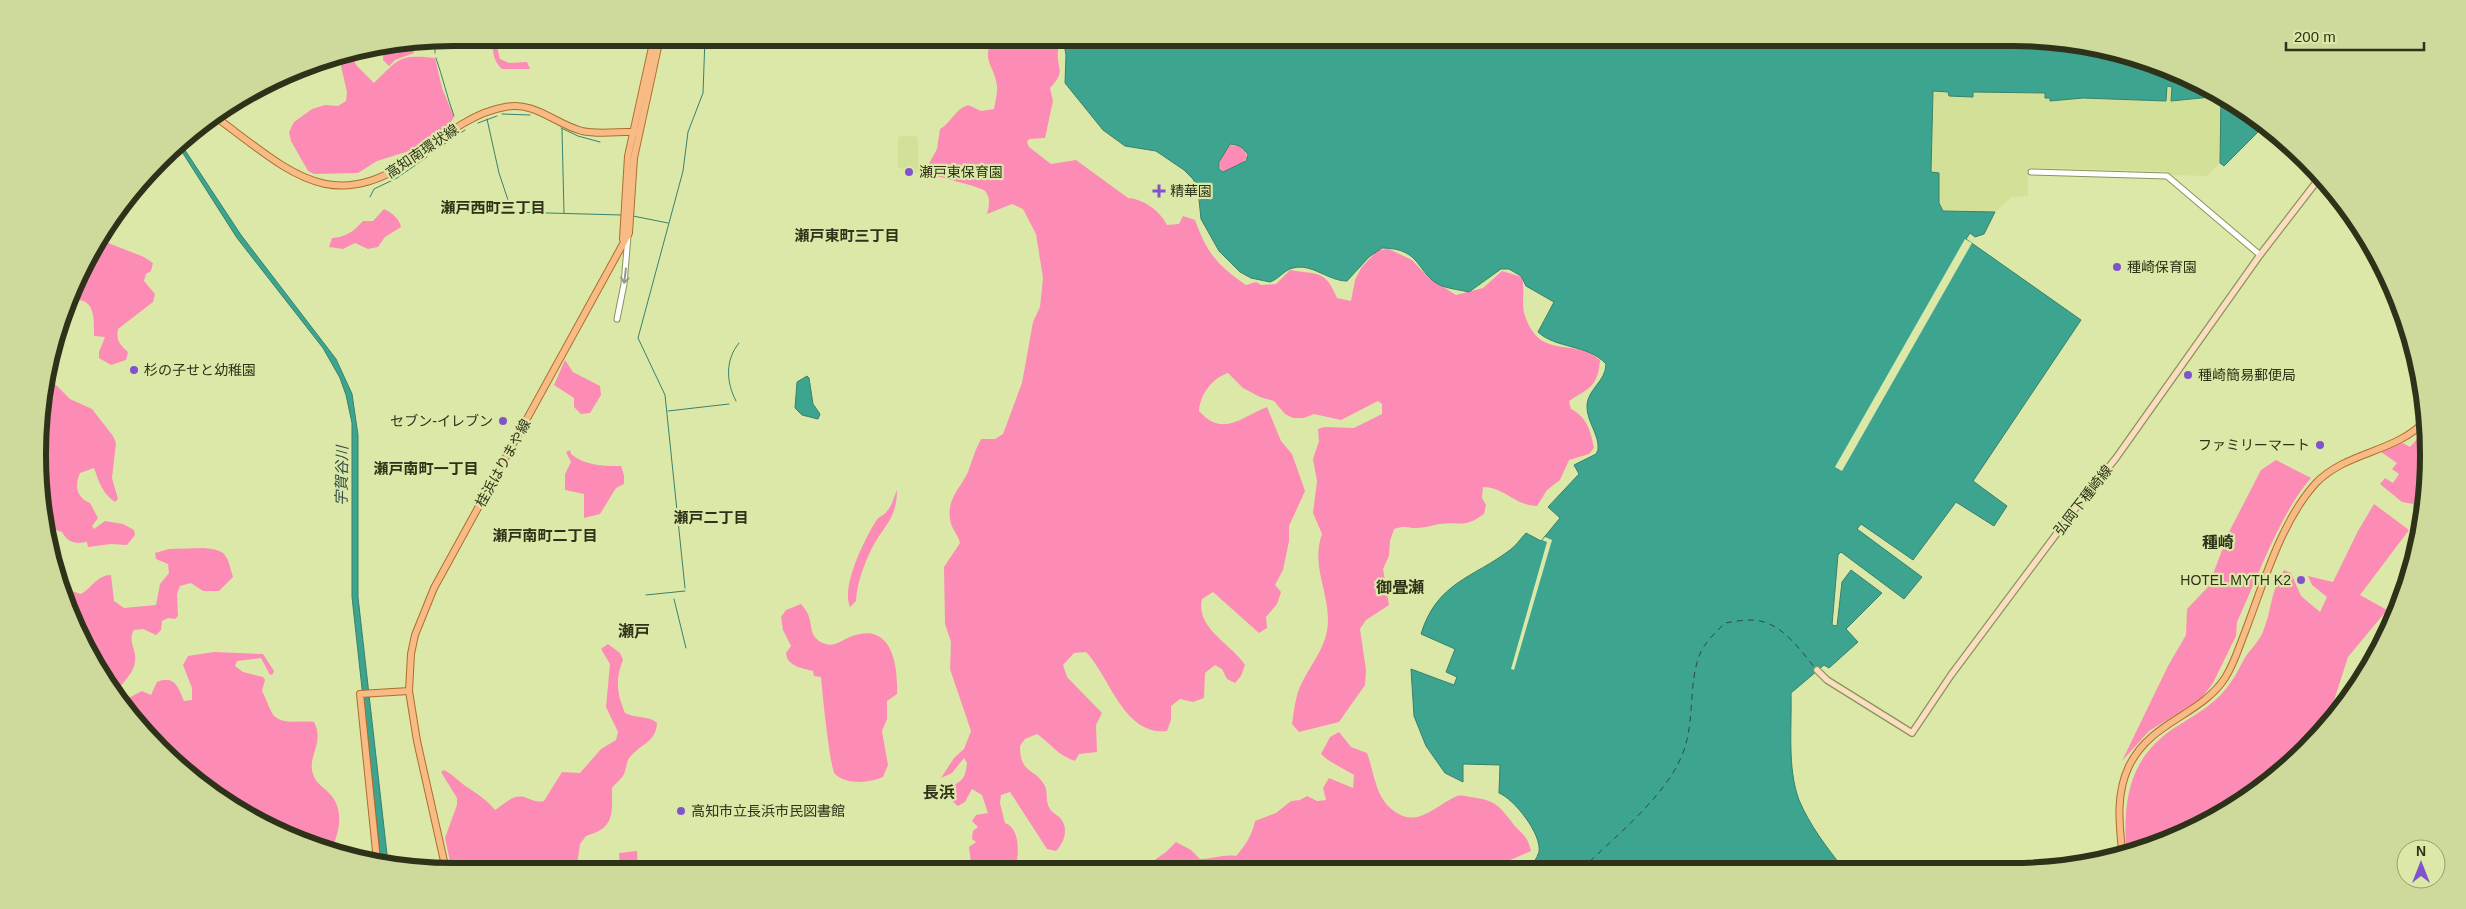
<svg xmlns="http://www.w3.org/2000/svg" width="2466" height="909" font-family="Helvetica,'Noto Sans JP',sans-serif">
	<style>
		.built { fill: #d3e198 }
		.green { fill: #fc8cb6 }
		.water { fill: #3ca48f; stroke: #38826b; fill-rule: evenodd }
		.pier { fill: #dce8a8 }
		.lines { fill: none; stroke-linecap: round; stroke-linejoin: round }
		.stream { stroke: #38826b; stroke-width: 1 }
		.ferry { stroke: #2d4c45; stroke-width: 1; stroke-dasharray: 6 5; stroke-linecap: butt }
		.tertiary-casing { stroke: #8a9558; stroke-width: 7 }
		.secondary-casing { stroke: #8a9558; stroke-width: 8 }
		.primary-casing { stroke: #ae6e2b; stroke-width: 8 }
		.tertiary { stroke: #fff; stroke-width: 5 }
		.secondary { stroke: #fbddc2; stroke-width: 5.5 }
		.primary { stroke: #f8bb86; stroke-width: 6 }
		.oneway { stroke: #96988c }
		.poi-dot { fill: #8053cc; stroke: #dce8a8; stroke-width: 2 }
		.labels { text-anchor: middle; stroke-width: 4.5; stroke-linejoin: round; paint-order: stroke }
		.street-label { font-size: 14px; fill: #2d3218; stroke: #dce8a8 }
		.poi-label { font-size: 14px; fill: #2d3218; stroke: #dce8a8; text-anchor: start }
		.neighbourhood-label { font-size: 15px; font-weight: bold; fill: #2d3218; stroke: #dce8a8 }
		.water-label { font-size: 15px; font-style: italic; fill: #2d4c45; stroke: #dce8a8 }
		.quarter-label { font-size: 16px; font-weight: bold; fill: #2d3218; stroke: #dce8a8 }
		.rim { fill: none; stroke: #2d3218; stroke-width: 6 }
	</style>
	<rect width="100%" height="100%" fill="#dce8a8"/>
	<path class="built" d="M2167,86L2172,87L2171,100L2211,97V90L2221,96L2220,163L2207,176L2172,175L2164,171L2028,168V196L2012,197L1995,212L1943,211L1939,203V173H1931L1933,90L1973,96V92L2046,93L2050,101L2082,98L2166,101Z
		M901,136H915L918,138V172L915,174L898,167V138Z"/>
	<path class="green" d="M488,38H495L500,59L509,63L527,62L530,69H502C490,58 496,49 488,38Z
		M994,38H1060C1060,42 1058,46 1058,50C1056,69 1067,70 1050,88L1053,101L1045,138L1029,139L1027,142L1029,147L1051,164L1076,160L1128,198C1144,199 1160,211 1167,225L1179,224L1183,216L1195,220C1207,253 1217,265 1246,285L1256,282L1261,285L1276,284L1290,270C1318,275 1325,269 1337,298L1351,301L1355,280L1361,268L1378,250L1389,249L1412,260L1429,278L1456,295L1483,288L1502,271L1522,277C1525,290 1521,304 1525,316C1541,362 1573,336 1600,360C1598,387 1589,388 1569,401L1571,409C1587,417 1591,432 1594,448L1589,454L1569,460L1560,480L1547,490L1537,506C1516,506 1504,487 1483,487L1482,498L1486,505L1484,514C1463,529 1462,521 1440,524C1432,525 1425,528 1417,528C1406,528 1406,525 1394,529L1390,541L1389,556L1383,569L1389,605L1366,620L1360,629L1366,670L1365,685L1339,722L1299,732L1292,724C1294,712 1295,698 1300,687C1310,664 1328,647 1328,620C1328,590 1311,565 1322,534L1313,513L1317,481L1313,459L1319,441L1318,429L1324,427L1354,428L1382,414V404L1378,401L1341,420L1314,414L1304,418H1293L1285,414L1274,401L1260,397L1243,388L1228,373C1212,378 1200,395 1199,411C1223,438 1241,417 1267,407L1281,441L1292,454L1305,491L1289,526V541L1283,570L1275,585L1281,592L1277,604L1266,617L1267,628L1259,633L1213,592L1202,599C1195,628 1232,644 1245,665L1241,676L1235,683L1227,679L1222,669L1215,665L1205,673L1204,698L1193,702L1180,699L1171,706V720L1167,731C1124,736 1110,677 1086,652L1074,653L1063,665L1067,677L1102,713L1096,725L1097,752L1079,754L1075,761C1059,756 1051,744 1037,734L1025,739L1020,746C1020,775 1035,767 1045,786C1048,793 1045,801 1050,809C1052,813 1058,815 1061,819C1069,829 1064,843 1056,851L1047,849L1010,792L1001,795L1000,803L1005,823C1020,828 1019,853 1016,866L1009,868L971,863L969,847L976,842L972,839L973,831L978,827L972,821L976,815L988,813L982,795L972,789L965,802L958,806L952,801L949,790C960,779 965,783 967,763L964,758L952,773L941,778L954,758L964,749L971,731L950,669L951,642L945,624L944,567L960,543C958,534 951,529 950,519C947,498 960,489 968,472C972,461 975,450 981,439H995L1003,434L1022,383L1033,322L1040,307L1043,278L1036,234L1023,209L1012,204L987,214C989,207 991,198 985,191C980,186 937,178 925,171L937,149L940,129C951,123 955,109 968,105L981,111L994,109C995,102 998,93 997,86C994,64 980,60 994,38Z
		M411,42L414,53L395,60L389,66L383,60L384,44Z
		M349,53L357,66L374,83C399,59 398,54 435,58L442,88L454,117L445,131L422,147L377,161L358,173L314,174L308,171L291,141L289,132L294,122L312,109L325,105L338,106L346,101L347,92L340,62L332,58Z
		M1230,145L1243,147L1247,157L1243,163L1225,172L1221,170C1217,160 1224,153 1230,145Z
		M384,209C392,213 399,218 401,227L385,237L378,247L368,249L355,243L343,249L329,247L332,238C346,237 353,232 363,221H373Z
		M103,241L144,257L153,263L151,271L146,274L144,281L155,294L153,302L118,329C116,340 119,344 128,352L126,360L111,365L99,358V352L105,337L94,336C94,320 96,297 72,300C77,281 84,249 103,241Z
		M565,360L573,372L600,386L601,395L590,413L581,414L574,407V398L554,385Z
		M47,380L56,385L70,399L92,409L113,436L116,443L112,478L118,499L115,502C102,493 99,482 94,468L80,473C74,486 77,498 90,503L98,518L92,526L94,529L105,521L123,524L134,530L135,535L127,545L111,544L88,547L87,542C75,544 68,543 62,532L53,529L47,531C38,482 33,428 47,380Z
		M2417,439L2423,443L2426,439C2427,460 2432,499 2419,516L2413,512V504L2402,502L2380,484L2385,478L2393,483L2399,474L2392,469L2397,463L2381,452L2403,443L2410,447Z
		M570,450L571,454C585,466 604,466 621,466L624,475V484L616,488L600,514L584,518V494L565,490V474L571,462L566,452Z
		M2276,460L2311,478C2279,515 2258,577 2237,622L2236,636L2213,683L2201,699L2149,731L2122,761L2168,666L2186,635L2187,609L2208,587L2229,532L2261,470Z
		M897,490C897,519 884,525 872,548C864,564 857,583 856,601L850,607C841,587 864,540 876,521C879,516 884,516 887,511C892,506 894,497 897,490Z
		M2374,504L2409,530L2360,595L2387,610L2348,657L2329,716L2287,768L2228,807H2219L2218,814L2196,829L2126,850C2123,796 2130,755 2179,725C2198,713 2218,702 2231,682C2237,674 2241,664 2246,656C2251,649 2258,642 2262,634C2272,612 2270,591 2284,570L2291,573L2301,596L2320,612L2327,597L2312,585L2308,576L2333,582L2358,531Z
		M204,548C228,550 227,556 233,577L219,591H203L191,583L180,586L177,594L178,616L175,619L168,618L162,621L161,630L156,635L143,629L134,630C127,642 137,649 135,661C134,675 120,683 115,696L108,686L55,570L71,591L81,594C92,588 97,575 111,575L114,601L124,608L156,605L160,584L169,573L168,564L156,559L155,553L169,549Z
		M801,604C804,608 808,612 809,617C812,626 810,635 819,641C833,649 838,642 850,637C892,620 898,665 897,694L887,701V719L882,731L888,765L883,777C870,783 846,785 835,774C830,769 822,690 821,677L814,676L813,671C801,668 787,666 786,653L791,646L783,630L781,617L786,610Z
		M608,644L620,653L623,660C615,679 617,694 625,713C636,719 649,715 657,723C656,744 638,744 628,760C626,765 626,771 623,776C620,780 615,784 612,788C612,814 615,828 586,836L580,844L577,865L570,870L452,871L445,838L457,805V798L441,772L444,770C454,775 460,783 470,789C480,796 487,800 495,810C504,805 512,794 524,797C532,799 535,803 544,801L562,772L580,773L601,749L616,740L618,732L606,707L610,664L601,649Z
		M214,652L263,654L274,671L273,674L270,675L261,658L237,661L235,666L243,672L263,677L265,680L262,691C266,698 268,706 272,713C279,726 302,720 314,722C325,743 307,756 313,774C315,782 323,787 328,792C345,808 340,832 331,850L223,801L160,750L121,702L142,691L151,695L157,682C174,674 179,688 184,701L192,700V688L183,665L188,656Z
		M1339,732L1351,747L1367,753C1375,774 1375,800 1397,813C1418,827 1437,805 1455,797C1460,794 1465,796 1470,797C1493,800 1497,803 1511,821C1520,834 1527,833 1531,851L1489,869H1421L1409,862L1395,869L1166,870L1153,861L1166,852L1176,842L1191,850L1200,859C1213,859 1224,854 1236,856C1246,845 1252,835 1255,821L1276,813L1291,801L1300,800L1307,796L1317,801L1326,800L1323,788L1329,778L1353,788L1354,775C1343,768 1330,763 1321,754L1330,737Z
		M637,851L638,870L620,871L619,853Z"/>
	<path class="water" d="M1063,38H2011L2119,52L2196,80L2211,90V97L2171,101L2172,87L2167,86L2166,101L2083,98L2050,101V98H2045V93L1973,92V97L1949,96L1948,92L1933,91L1931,172L1939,173V203L1943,211L1995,212L1984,234L1975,237L1970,233L1966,239L2081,320L1973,481L2007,506L1994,526L1956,502L1913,560L1861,524L1857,529L1922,577L1904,599L1841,552L1838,555L1832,625L1837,626L1842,582L1851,570L1882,593L1846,629L1858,642L1829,668L1824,665L1791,693C1792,726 1787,768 1799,800C1809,824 1827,848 1843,868L1529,869C1533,864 1537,858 1539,852C1542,834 1514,799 1499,793L1500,765L1463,764V782L1445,773L1426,746L1414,716L1411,669L1454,685L1457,677L1446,672L1455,649L1421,634C1437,582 1473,578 1510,550C1516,546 1521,538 1526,533L1541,541L1560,518L1548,507L1579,474L1574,465L1596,454L1598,450C1600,435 1586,421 1587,405C1588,389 1606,381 1606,364C1588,344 1556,349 1538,332L1554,302L1526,286L1521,276L1509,269H1501L1469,292C1461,290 1450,289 1442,286C1416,275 1423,248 1382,248L1369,257L1347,281C1328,281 1312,263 1293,268C1284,270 1279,279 1270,282L1251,278L1240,272L1219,251L1201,219L1198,190L1193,179L1184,170L1156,151L1125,146L1103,130L1065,83L1066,55ZM1230,144C1239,145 1243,147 1248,155L1246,161L1223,172L1219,169V162Z
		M2221,96L2266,124L2224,166L2220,163Z
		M179,141L241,235L336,359L352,394L358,435V597L388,863L381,862L352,597V423L346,395L340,378L323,348L237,238L177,144Z
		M807,376L809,378L813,404L820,414L818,419L802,415L795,408L797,382Z"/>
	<path class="pier" d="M1965,239L1972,243L1842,471L1835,467Z
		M1545,537L1552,540L1514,670L1511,669L1547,542L1542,540Z"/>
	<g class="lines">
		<path class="stream" d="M435,39V53
			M436,58C443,78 447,97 454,116
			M502,114L530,115
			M487,119L499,173L512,212L621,215
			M478,123L497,116
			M561,128L578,136L600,142
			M562,129L564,213
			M431,153L465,130
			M370,197L374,189L397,178L427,157
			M633,216L668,223
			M736,401C726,382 725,360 739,343
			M668,411L729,404
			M685,588L665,395L638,338L683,171L688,132L703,93L705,38
			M646,595L685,591
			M674,599L686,648"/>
		<path class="ferry" d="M1582,869C1616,835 1671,793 1685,747C1694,718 1689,684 1699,656C1704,643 1716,632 1725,623C1737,621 1752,618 1764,622C1785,628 1802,652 1815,668"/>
		<g class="tertiary-casing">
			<path id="tertiary" d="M2031,172L2167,176L2260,255
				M617,319L624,284L628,236"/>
		</g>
		<g class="secondary-casing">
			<path id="secondary" d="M1817,670L1827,680L1912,733L1951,675L2075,509L2116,458L2260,255L2321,176"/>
		</g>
		<g class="primary-casing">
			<path id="primary" d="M217,118C295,176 334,219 426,150C449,132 475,112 505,107C535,101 555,124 582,131C600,135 621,131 639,132
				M623,239L628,156L654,38
				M2122,851C2119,822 2116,793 2129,766C2151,721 2200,716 2225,678C2234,664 2239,647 2245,632C2263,585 2281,521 2316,483C2347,451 2396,453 2426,420
				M377,861L360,694L409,691
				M446,870L417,741L409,691L411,654L415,635L434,588L629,233L634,158L660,38"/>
		</g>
		<use href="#tertiary" class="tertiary"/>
		<use href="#secondary" class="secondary"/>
		<use href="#primary" class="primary"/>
	</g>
	<defs><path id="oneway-shaft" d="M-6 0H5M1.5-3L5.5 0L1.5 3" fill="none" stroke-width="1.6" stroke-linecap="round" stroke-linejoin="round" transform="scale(1.25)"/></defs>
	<use class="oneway" href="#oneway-shaft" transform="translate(625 276) rotate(97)"/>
	<g class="poi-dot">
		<circle cx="909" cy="172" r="5"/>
		<path d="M1156.5 183.5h5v5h5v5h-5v5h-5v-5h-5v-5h5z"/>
		<circle cx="2117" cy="267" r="5"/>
		<circle cx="134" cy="370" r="5"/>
		<circle cx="2188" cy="375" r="5"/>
		<circle cx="503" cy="421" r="5"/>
		<circle cx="2320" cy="445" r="5"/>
		<circle cx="2301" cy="580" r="5"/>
		<circle cx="681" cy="811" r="5"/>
	</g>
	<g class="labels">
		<g class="street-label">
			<text transform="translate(422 151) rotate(-34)" y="5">高知南環状線</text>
			<text transform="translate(503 463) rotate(-61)" y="5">桂浜はりまや線</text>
			<text transform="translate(2083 500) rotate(-52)" y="5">弘岡下種崎線</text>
		</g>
		<g class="poi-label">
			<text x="919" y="177">瀬戸東保育園</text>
			<text x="1170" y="196">精華園</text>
			<text x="2127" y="272">種崎保育園</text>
			<text x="144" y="375">杉の子せと幼稚園</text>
			<text x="2198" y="380">種崎簡易郵便局</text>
			<text x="493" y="426" text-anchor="end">セブン-イレブン</text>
			<text x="2310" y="450" text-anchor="end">ファミリーマート</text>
			<text x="2291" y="585" text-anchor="end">HOTEL MYTH K2</text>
			<text x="691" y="816">高知市立長浜市民図書館</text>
		</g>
		<g class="neighbourhood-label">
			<text x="493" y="213">瀬戸西町三丁目</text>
			<text x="847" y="241">瀬戸東町三丁目</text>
			<text x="426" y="474">瀬戸南町一丁目</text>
			<text x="711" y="523">瀬戸二丁目</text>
			<text x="545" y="541">瀬戸南町二丁目</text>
		</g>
		<g class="water-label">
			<text transform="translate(342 476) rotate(-89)" y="5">宇賀谷川</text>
		</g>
		<g class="quarter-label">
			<text x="2218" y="548">種崎</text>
			<text x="1400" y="593">御畳瀬</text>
			<text x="634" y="637">瀬戸</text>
			<text x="939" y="798">長浜</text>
		</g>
	</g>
	<path d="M0 0H2466V909H0ZM454 46H2012A408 408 0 0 1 2420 454V455A408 408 0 0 1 2012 863H454A408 408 0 0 1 46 455V454A408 408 0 0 1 454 46Z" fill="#ced99c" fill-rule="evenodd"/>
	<path class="rim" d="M454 46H2012A408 408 0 0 1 2420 454V455A408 408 0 0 1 2012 863H454A408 408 0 0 1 46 455V454A408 408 0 0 1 454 46Z"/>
	<g transform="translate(2421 864)"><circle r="24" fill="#dce8a8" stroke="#969f6e"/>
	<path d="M0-4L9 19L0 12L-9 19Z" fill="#8053cc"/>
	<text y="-8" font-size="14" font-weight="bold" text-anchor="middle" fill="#2d3218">N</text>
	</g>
	<path d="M2286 42v8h138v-8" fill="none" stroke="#2d3218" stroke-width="2.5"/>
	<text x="2294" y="42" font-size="15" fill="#2d3218" stroke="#dce8a8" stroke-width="4" paint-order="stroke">200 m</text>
</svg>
